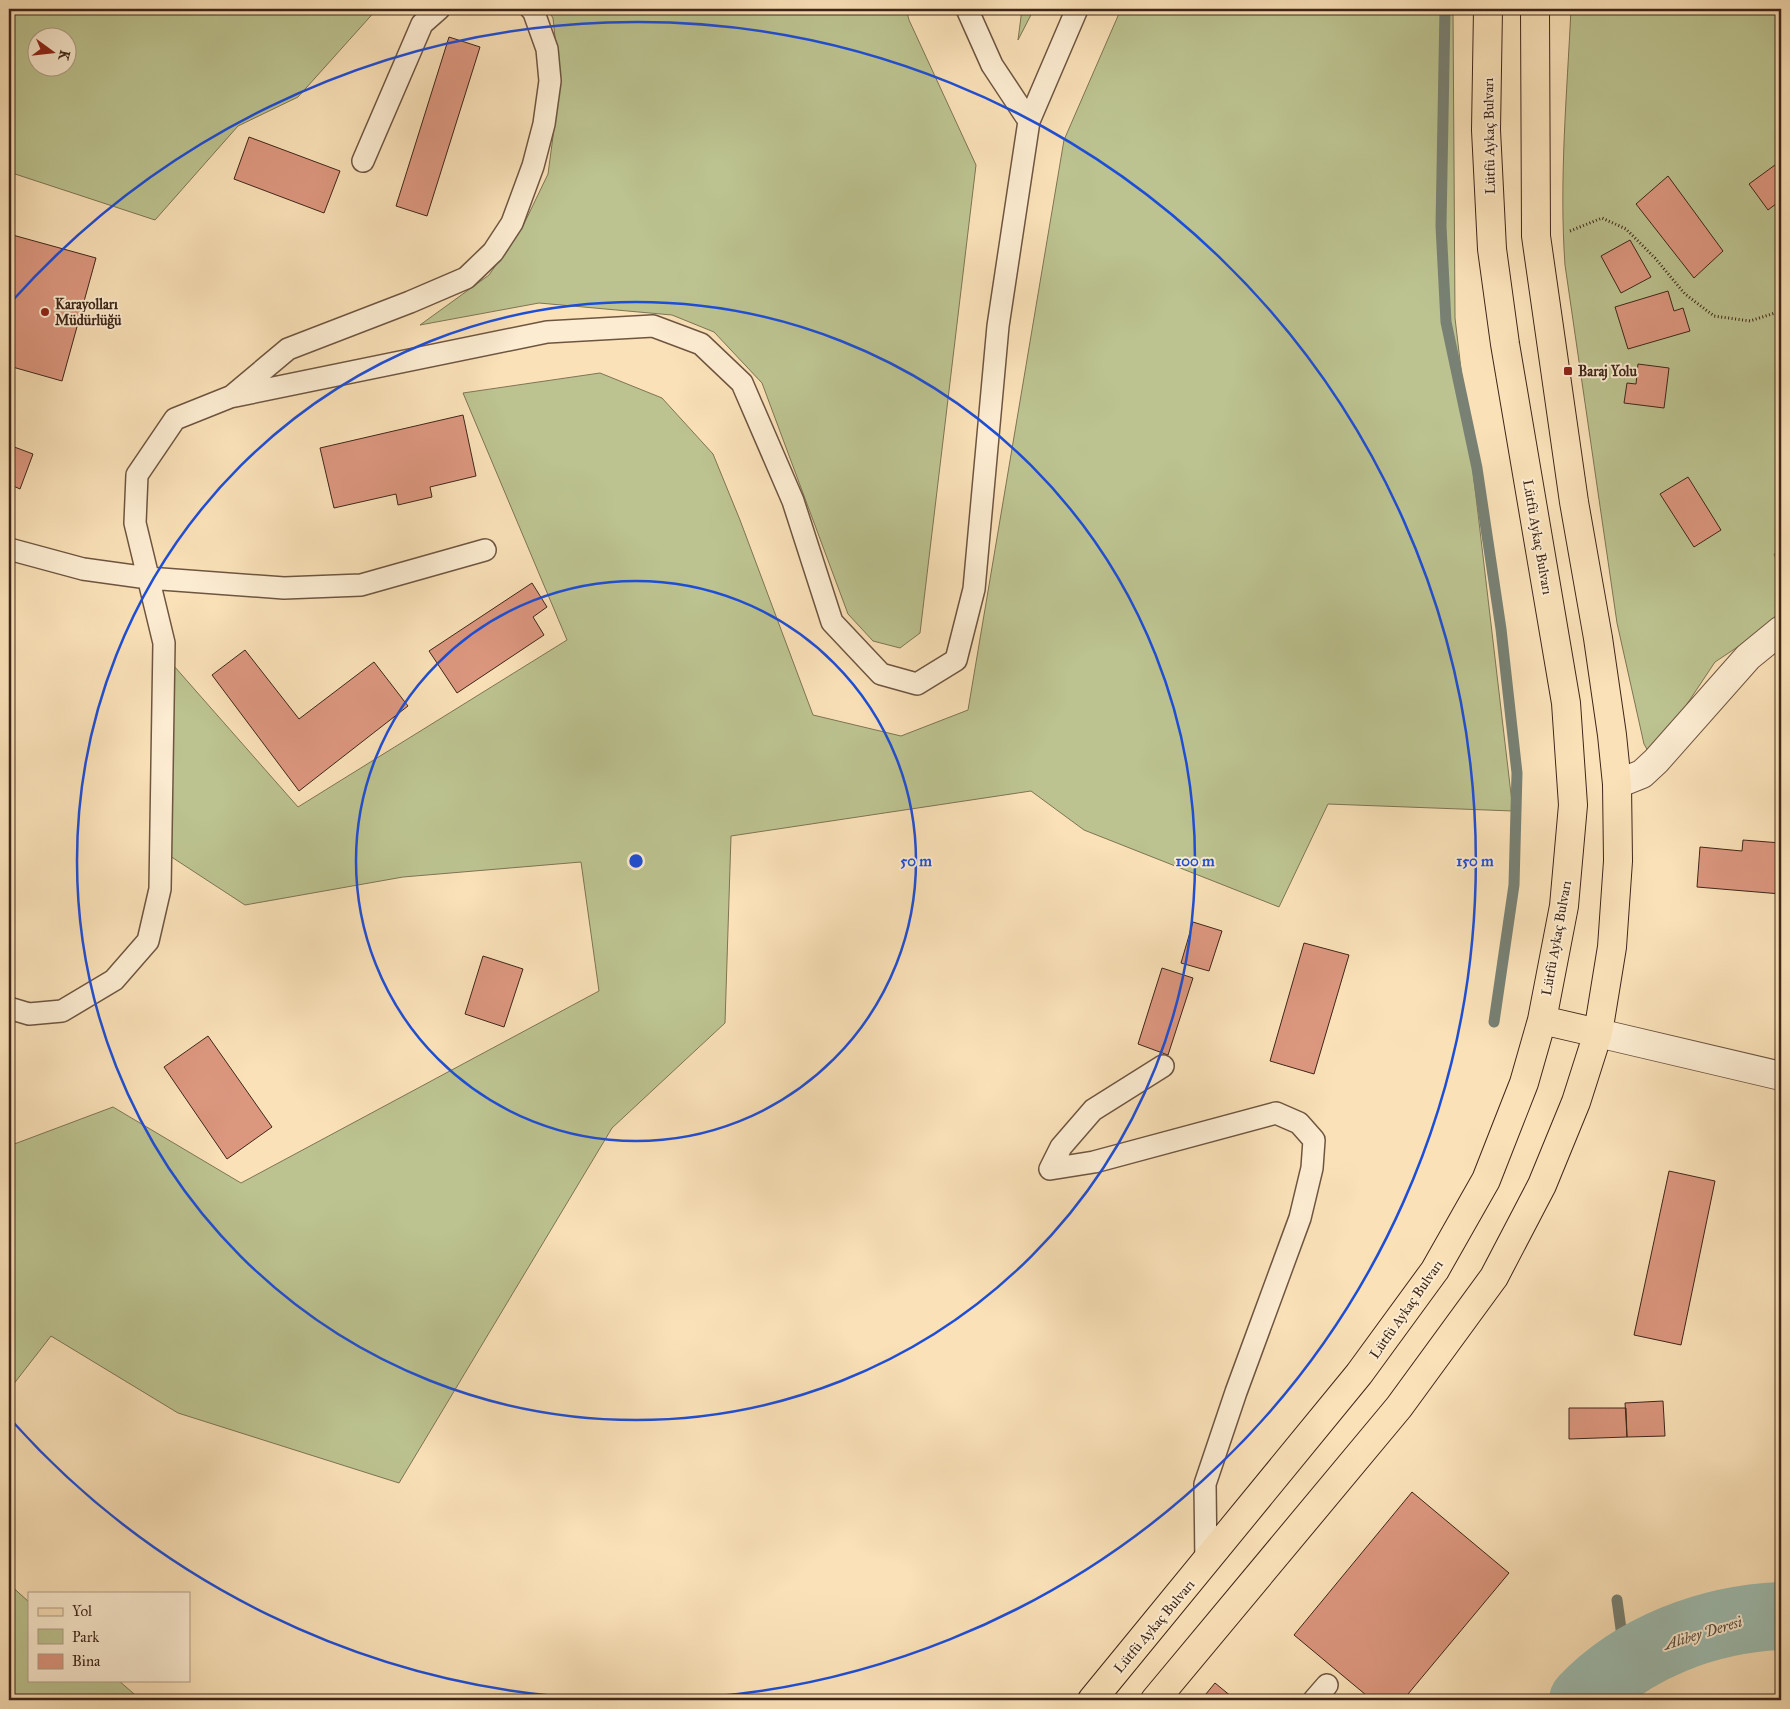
<svg xmlns="http://www.w3.org/2000/svg" width="1790" height="1709" font-family="'IM FELL Great Primer',serif">
	<style>
		.green { fill: #bcc390; stroke: #7e7454; fill-rule: evenodd }
		.lines { fill: none; stroke-linecap: round; stroke-linejoin: round }
		.stream { stroke: #788174; stroke-width: 11 }
		.river { stroke: #9ebdb1; stroke-width: 68 }
		.building { fill: #dc977f; stroke: #3f2619 }
		.service-casing { stroke: #6e5541; stroke-width: 24 }
		.minor-casing { stroke: #6e5541; stroke-width: 30 }
		.primary-casing { stroke: #3f2619; stroke-width: 30 }
		.path { stroke: #3f2619; stroke-width: 3; stroke-dasharray: 1 2.5; stroke-linecap: butt }
		.service { stroke: #fcecd1; stroke-width: 21 }
		.minor { stroke: #fcecd1; stroke-width: 28 }
		.primary { stroke: #fae1b8; stroke-width: 28 }
		.ring { fill: none; stroke: #1d4ed8; stroke-width: 2.5 }
		.poi-dot { fill: #8f2418; stroke: #fcecd1; stroke-width: 2 }
		.labels { text-anchor: middle; stroke-width: 4; stroke-linejoin: round; paint-order: stroke }
		.street-label { font-size: 14px; fill: #3f2619; stroke: #fcecd1 }
		.poi-label { font-size: 14px; font-weight: bold; fill: #3f2619; stroke: #fcecd1; text-anchor: start }
		.water-label { font-size: 15px; font-style: italic; fill: #574c3f; stroke: #fcecd1 }
		.centre { fill: #1d4ed8; stroke: #fcecd1; stroke-width: 2.5 }
		.ring-label { font-size: 15px; text-anchor: middle; font-weight: bold; fill: #1d4ed8; stroke: #fcecd1; stroke-width: 4; stroke-linejoin: round; paint-order: stroke }
	</style>
	<rect width="100%" height="100%" fill="#fae1b8"/>
	<filter id="stains"><feTurbulence type="fractalNoise" baseFrequency=".004" numOctaves="4"/><feColorMatrix values="0 0 0 0 .2 0 0 0 0 .09 0 0 0 0 .02 0 0 0 .5 -.17"/></filter>
	<radialGradient id="worn" r=".72"><stop offset=".6" stop-color="#630" stop-opacity="0"/><stop offset="1" stop-color="#630" stop-opacity=".3"/></radialGradient>
	<path class="green" d="M9,9H377L298,97L238,126L155,220L9,172ZM38,38H68V68H38Z
		M547,9H906L909,20L976,165L920,633L900,648L873,641L848,614L762,383L714,332L672,315L539,303L420,325L489,275L522,228L548,174L560,84L553,18Z
		M1022,9H1034L1018,40Z
		M1121,9H1453L1455,318L1513,811L1328,804L1279,907L1084,830L1031,791L731,836L725,1023L612,1128L399,1483L178,1413L51,1336L9,1390V1146L113,1107L241,1183L599,991L581,862L403,877L245,905L170,856L174,666L298,807L567,640L463,393L600,373L662,398L713,454L740,520L813,715L901,736L968,710L1064,140Z
		M1571,9H1781V550L1774,554L1781,572V618L1715,662L1657,749L1648,751L1644,744L1617,623L1565,265C1559,180 1567,94 1571,9Z
		M9,1584L29,1602V1680H118L141,1700H9Z"/>
	<g class="lines">
		<path class="stream" d="M1445,9L1441,226L1446,322L1477,468L1501,629L1517,773L1514,885L1494,1022
			M1617,1600L1626,1665"/>
		<path class="river" d="M1583,1700C1633,1647 1709,1619 1781,1616"/>
	</g>
	<path class="building" d="M449,37L480,47L427,216L396,206Z
		M249,137L340,171L324,213L234,179Z
		M1775,165L1781,174V200L1768,210L1749,184Z
		M1668,176L1723,251L1694,278L1636,204Z
		M9,234L96,258L62,381L9,366Z
		M1630,240L1651,277L1621,293L1601,256Z
		M1668,291L1674,311L1683,308L1690,331L1628,349L1615,307Z
		M1638,364L1669,368L1664,408L1624,403L1627,383L1636,384Z
		M463,415L476,476L430,487L432,497L398,505L396,494L334,508L320,448Z
		M9,445L33,454L20,489L9,484Z
		M1688,477L1721,530L1694,547L1660,494Z
		M532,583L547,607L533,617L544,635L457,693L429,651Z
		M245,650L299,719L374,662L408,706L299,791L212,675Z
		M1743,840L1781,843V894L1697,887L1700,847L1742,851Z
		M1193,922L1222,931L1209,971L1181,963Z
		M1304,943L1349,955L1314,1074L1270,1061Z
		M483,956L523,969L504,1027L465,1014Z
		M1162,968L1193,978L1168,1055L1138,1044Z
		M208,1036L272,1127L227,1159L164,1067Z
		M1669,1171L1715,1181L1681,1345L1634,1335Z
		M1663,1401L1665,1436L1627,1437L1625,1403Z
		M1569,1408H1626L1627,1437L1569,1439Z
		M1412,1492L1509,1573L1403,1700H1372L1294,1635Z
		M1215,1683L1232,1697L1229,1700H1201Z"/>
	<g class="lines">
		<g class="service-casing">
			<path id="service" d="M967,9L992,65L1029,121
				M363,161L422,24L439,9
				M232,396L288,349L410,302L466,278L493,252L512,223L533,166L544,124L550,81L547,49L533,10L531,9
				M9,549L83,569L148,578L284,588L361,585L485,550
				M9,1008L29,1014L62,1011L114,980L148,941L160,889L164,643L135,523L137,475L175,419L230,397L547,332L653,326L701,344L742,383L793,501L832,622L881,674L917,684L956,660L974,589L998,326L1029,121L1077,9
				M1163,1066L1093,1110L1061,1147L1050,1169L1094,1162L1276,1113L1299,1123L1314,1140L1312,1168L1300,1218L1236,1392L1205,1484L1206,1563
				M1314,1700L1327,1685"/>
		</g>
		<g class="minor-casing">
			<path id="minor" d="M1617,784L1642,774L1656,761L1748,657L1781,630
				M1598,1033L1781,1076"/>
		</g>
		<g class="primary-casing">
			<path id="primary" d="M1542,1020L1598,1033
				M1092,1700L1359,1374L1435,1270L1486,1180L1524,1083L1542,1020L1564,906L1573,805L1566,703L1505,344L1492,249L1486,130L1488,9
				M1155,1700L1399,1407L1494,1277L1542,1185L1576,1102L1598,1033L1612,947L1618,861L1617,784L1612,735L1598,638L1574,502L1536,236L1535,9"/>
		</g>
		<path class="path" d="M1570,231L1602,218L1626,229L1655,258L1685,294L1714,316L1750,321L1781,311"/>
		<use href="#service" class="service"/>
		<use href="#minor" class="minor"/>
		<use href="#primary" class="primary"/>
	</g>
	<g class="ring">
		<circle cx="636" cy="861" r="280"/>
		<circle cx="636" cy="861" r="559"/>
		<path d="M13 300A839 839 0 1 1 13 1422"/>
	</g>
	<g class="poi-dot">
		<circle cx="45" cy="312" r="5"/>
		<rect x="1563" y="366" width="10" height="10" rx="2.5"/>
	</g>
	<g class="labels">
		<g class="street-label">
			<text transform="translate(1489 136) rotate(-91)" y="5">Lütfü Aykaç Bulvarı</text>
			<text transform="translate(1538 537) rotate(80)" y="5">Lütfü Aykaç Bulvarı</text>
			<text transform="translate(1556 938) rotate(-80)" y="5">Lütfü Aykaç Bulvarı</text>
			<text transform="translate(1406 1309) rotate(-55)" y="5">Lütfü Aykaç Bulvarı</text>
			<text transform="translate(1154 1626) rotate(-50)" y="5">Lütfü Aykaç Bulvarı</text>
		</g>
		<g class="poi-label">
			<text x="55" y="309">Karayolları<tspan x="55" dy="16">Müdürlüğü</tspan></text>
			<text x="1578" y="376">Baraj Yolu</text>
		</g>
		<g class="water-label">
			<text transform="translate(1703 1633) rotate(-17)" y="5">Alibey Deresi</text>
		</g>
	</g>
	<circle cx="636" cy="861" r="8" class="centre"/>
	<g class="ring-label">
		<text x="916" y="866">50 m</text>
		<text x="1195" y="866">100 m</text>
		<text x="1475" y="866">150 m</text>
	</g>
	<rect width="1790" height="1709" fill="none" stroke="#fae1b8" stroke-width="30"/>
	<rect x="10" y="10" width="1770" height="1689" fill="none" stroke="#3f2619" stroke-width="2.5"/>
	<rect x="15" y="15" width="1760" height="1679" fill="none" stroke="#3f2619"/>
	<rect x="28" y="1592" width="162" height="90" fill="#fcecd1" stroke="#b09d87"/>
	<rect x="38" y="1608" width="25" height="8" fill="#fae1b8" stroke="#b09d87"/>
	<text x="72" y="1616" font-size="15" fill="#3f2619">Yol</text>
	<rect x="38" y="1629" width="25" height="15" fill="#bcc390" stroke="#b09d87"/>
	<text x="72" y="1642" font-size="15" fill="#3f2619">Park</text>
	<rect x="38" y="1654" width="25" height="15" fill="#dc977f" stroke="#b09d87"/>
	<text x="72" y="1666" font-size="15" fill="#3f2619">Bina</text>
	<g transform="translate(52 52) rotate(105)"><circle r="24" fill="#fcecd1" stroke="#b09d87"/>
	<path d="M0-4L9 19L0 12L-9 19Z" fill="#8f2418"/>
	<text y="-8" font-size="14" font-weight="bold" text-anchor="middle" fill="#3f2619">K</text>
	</g>
	<rect width="100%" height="100%" filter="url(#stains)"/>
	<rect width="100%" height="100%" fill="url(#worn)"/>
</svg>
